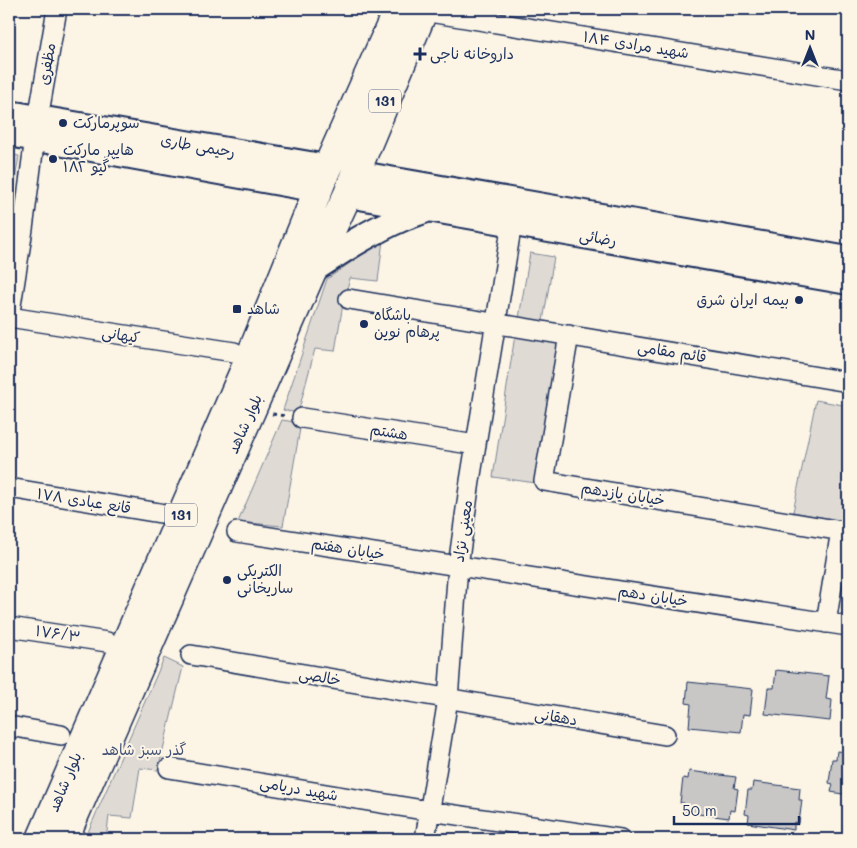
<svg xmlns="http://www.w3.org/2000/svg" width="857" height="848" font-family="Mali,'Playpen Sans Arabic',sans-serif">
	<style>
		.green { fill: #dfdbd4; stroke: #7d8599 }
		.building { fill: #c8c7c6; stroke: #1b2f5e }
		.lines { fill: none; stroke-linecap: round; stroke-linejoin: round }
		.minor-casing { stroke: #1b2f5e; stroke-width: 22 }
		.secondary-casing { stroke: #1b2f5e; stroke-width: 30 }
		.primary-casing { stroke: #1b2f5e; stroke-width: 31 }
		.path { stroke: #1b2f5e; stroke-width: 3; stroke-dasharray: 4 4; stroke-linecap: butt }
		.minor { stroke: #fcf5e5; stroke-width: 19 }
		.secondary { stroke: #fcf5e5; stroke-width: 26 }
		.primary { stroke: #fcf5e5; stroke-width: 28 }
		.poi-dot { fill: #1b2f5e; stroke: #fcf5e5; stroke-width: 2 }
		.labels { text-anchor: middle; stroke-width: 4; stroke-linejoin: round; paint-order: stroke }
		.shield { fill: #fcf5e5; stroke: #5e6a86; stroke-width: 1 }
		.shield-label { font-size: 14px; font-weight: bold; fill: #1b2f5e }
		.street-label { font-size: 15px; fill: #1b2f5e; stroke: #fcf5e5 }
		.poi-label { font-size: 15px; fill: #1b2f5e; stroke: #fcf5e5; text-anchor: start }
		.park-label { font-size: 15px; fill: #425176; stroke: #fcf5e5 }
	</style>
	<rect width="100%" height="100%" fill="#fcf5e5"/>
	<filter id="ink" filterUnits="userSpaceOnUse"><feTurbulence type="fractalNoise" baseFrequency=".02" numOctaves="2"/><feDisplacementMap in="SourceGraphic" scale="10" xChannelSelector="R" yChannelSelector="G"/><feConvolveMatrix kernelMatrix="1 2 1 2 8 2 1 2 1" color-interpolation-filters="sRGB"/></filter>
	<g filter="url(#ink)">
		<path class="green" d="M9,154L19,156L9,215Z
			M383,240L378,281L350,278L343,304L335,351L315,349L298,413L283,410L327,279Z
			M530,253L554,257L543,321L519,318Z
			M515,335L560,342L536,483L493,477Z
			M816,400L848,406V522L793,512Z
			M282,420L301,423L283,526L238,522Z
			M164,658L183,667L158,770L140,768L132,818L109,816L106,839H85Z"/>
		<path class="building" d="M776,670L829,676L826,699L832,700L830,721L765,714L768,688H774Z
			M688,682L753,689L750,715L743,714L741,732L689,727L691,704L686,703Z
			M837,751L848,752V795L831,792L833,784L829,783L832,759H836Z
			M689,771L736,777L734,788L738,789L735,811L730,810L729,818L683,812L684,803H680L683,778L688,779Z
			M753,782L800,788L799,800H802L799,823L794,822V830L748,823L749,815L745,814L748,790H752Z"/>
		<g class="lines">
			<g class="minor-casing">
				<path id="minor" d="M423,11L848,80
					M38,119L57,9
					M349,299L848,382
					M9,317L234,352
					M9,318L23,229L35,137
					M569,335L544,481L848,532
					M302,418L476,445
					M9,488L160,513
					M237,532L848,626
					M826,623L841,530
					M9,627L107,642
					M191,655L665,735
					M9,726L61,735
					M169,768L429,811L620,839
					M425,839L448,699L458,566L470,481L512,223"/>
			</g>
			<g class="secondary-casing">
				<path id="secondary" d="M9,114L327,168
					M9,133L319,189
					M355,174L848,260
					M348,194L848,281
					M313,269C342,250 371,231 404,217C412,214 421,211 429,208"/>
			</g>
			<g class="primary-casing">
				<path id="primary" d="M41,839L251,355L327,168L398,9
					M64,839L313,269L348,194L355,174L424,9"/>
			</g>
			<path class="path" d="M272,414L286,416"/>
			<use href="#minor" class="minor"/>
			<use href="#secondary" class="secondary"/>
			<use href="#primary" class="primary"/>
		</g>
	</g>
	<g class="poi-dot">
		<path d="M417.5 46.5h5v5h5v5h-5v5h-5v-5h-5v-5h5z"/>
		<circle cx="63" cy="123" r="5"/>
		<circle cx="53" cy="159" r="5"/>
		<circle cx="799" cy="300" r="5"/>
		<rect x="232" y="304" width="10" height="10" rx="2.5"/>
		<circle cx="364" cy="324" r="5"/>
		<circle cx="227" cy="580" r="5"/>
	</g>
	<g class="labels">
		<g class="shield">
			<rect x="369" y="89.5" width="32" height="23" rx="4"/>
			<rect x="165" y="503.5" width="32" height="23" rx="4"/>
		</g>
		<g class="shield-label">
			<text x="385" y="106">131</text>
			<text x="181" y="520">131</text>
		</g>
		<g class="street-label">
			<text transform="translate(636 45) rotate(9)" y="5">شهید مرادی ۱۸۴</text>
			<text transform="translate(47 64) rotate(-80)" y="5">مظفری</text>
			<text transform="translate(198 146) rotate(10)" y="5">رحیمی طاری</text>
			<text transform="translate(598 238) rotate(10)" y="5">رضائی</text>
			<text transform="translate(121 335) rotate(9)" y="5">کیهانی</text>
			<text transform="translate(672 352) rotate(9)" y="5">قائم مقامی</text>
			<text transform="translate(245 424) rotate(-66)" y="5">بلوار شاهد</text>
			<text transform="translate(389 432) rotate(9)" y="5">هشتم</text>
			<text transform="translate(623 494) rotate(9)" y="5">خیابان یازدهم</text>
			<text transform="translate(84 501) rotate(9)" y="5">قانع عبادی ۱۷۸</text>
			<text transform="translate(463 531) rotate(-82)" y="5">معینی نژاد</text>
			<text transform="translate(348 549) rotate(9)" y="5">خیابان هفتم</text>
			<text transform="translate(653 596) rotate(9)" y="5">خیابان دهم</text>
			<text transform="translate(58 634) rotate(9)" y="5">۱۷۶/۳</text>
			<text transform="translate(320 677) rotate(10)" y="5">خالصی</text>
			<text transform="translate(556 717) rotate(9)" y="5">دهقانی</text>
			<text transform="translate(65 782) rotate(-67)" y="5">بلوار شاهد</text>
			<text transform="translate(299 789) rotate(10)" y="5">شهید دریامی</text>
		</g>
		<g class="poi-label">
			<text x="430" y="59">داروخانه ناجی</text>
			<text x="73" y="128">سوپرمارکت</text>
			<text x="63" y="155">هایپر مارکت<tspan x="63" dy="17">گیو ١٨٢</tspan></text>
			<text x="789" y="305" text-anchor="end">بیمه ایران شرق</text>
			<text x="247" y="314">شاهد</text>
			<text x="374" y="320">باشگاه<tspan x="374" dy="17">پرهام نوین</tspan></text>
			<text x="237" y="576">الکتریکی<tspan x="237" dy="17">ساریخانی</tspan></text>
		</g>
		<g class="park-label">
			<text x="144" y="755">گذر سبز شاهد</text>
		</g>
	</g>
	<rect width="857" height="848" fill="none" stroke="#fcf5e5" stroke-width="30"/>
	<rect x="15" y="15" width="827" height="818" fill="none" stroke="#1b2f5e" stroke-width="2" filter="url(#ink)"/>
	<g transform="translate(810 48)" stroke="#fcf5e5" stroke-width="4" paint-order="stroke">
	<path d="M0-4L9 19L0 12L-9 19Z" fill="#1b2f5e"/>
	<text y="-8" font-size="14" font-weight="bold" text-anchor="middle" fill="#1b2f5e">N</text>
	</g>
	<path d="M674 816v8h125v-8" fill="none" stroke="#1b2f5e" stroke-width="2.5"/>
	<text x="682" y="816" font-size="15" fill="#1b2f5e" stroke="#fcf5e5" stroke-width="4" paint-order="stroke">50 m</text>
</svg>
